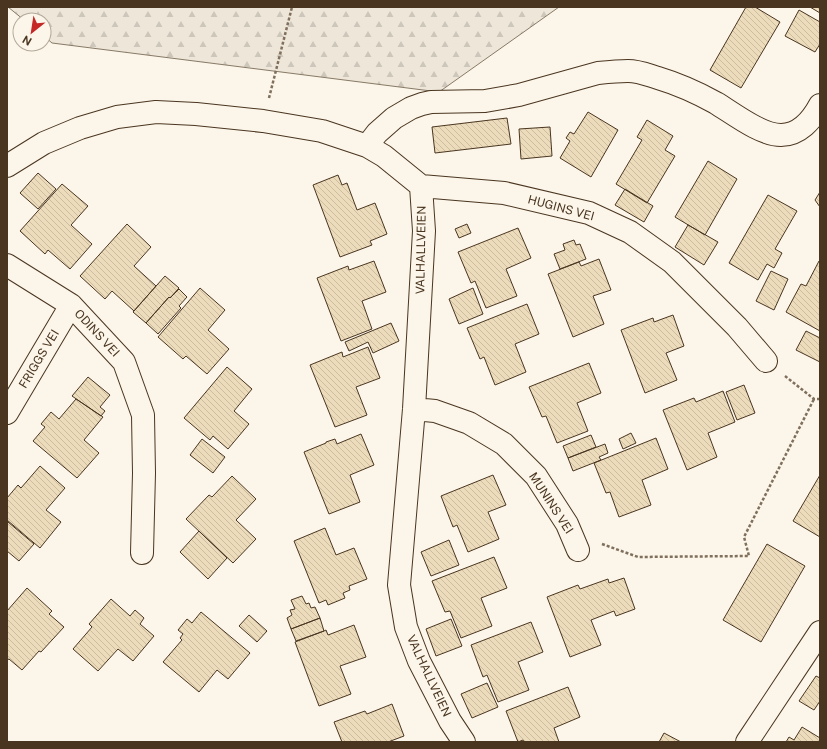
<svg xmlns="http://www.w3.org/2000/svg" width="827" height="749" font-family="'Public Sans',sans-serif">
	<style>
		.forest { fill: url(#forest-firs); stroke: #887966 }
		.building { fill: url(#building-back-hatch); stroke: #4a3520 }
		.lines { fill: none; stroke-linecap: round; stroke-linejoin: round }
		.minor-casing { stroke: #4a3520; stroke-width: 24 }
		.path { stroke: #7f6f5c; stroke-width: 2.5; stroke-dasharray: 3 2; stroke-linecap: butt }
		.minor { stroke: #fbf6e9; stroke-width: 22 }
		.labels { text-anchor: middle; stroke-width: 3; stroke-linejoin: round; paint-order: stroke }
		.street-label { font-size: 12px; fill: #4a3520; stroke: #fbf6e9 }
	</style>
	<defs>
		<pattern id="forest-firs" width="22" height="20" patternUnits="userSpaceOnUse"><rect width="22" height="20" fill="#ede6d9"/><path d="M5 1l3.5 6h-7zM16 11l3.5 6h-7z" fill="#cdc6ba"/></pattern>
		<pattern id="building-back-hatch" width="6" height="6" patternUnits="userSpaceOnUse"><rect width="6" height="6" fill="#ecdcbc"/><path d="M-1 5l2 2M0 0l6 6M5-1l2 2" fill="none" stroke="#ccbda1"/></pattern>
	</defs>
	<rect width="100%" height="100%" fill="#fbf6e9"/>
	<path class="forest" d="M8,7H559L439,92L52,43L44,36V20H24Z"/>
	<path class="building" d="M746,7H755L780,22L741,88L710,70Z
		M810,7H820V13Z
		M799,10L820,22V44L815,52L785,36Z
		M588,112L618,130L591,177L560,158L570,141L566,138L570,132L574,134Z
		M507,118L511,144L435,153L432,127Z
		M647,120L673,136L665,150L675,156L647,203L616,184L642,140L637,137Z
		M550,127L552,156L521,159L519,129Z
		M708,161L737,179L705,235L675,217Z
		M38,173L56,189L38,209L20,193Z
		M338,175L342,185L347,183L357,210L375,203L387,234L370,241L372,245L340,257L313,185Z
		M62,184L88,206L71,225L92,244L70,269L48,250L45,254L20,231Z
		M625,189L653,206L644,222L615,205Z
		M820,192V207L815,200Z
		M768,195L797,211L775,249L782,253L774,268L767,264L758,280L729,263Z
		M127,224L151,247L134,266L156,286L134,311L112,291L105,299L80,276Z
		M467,224L471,233L459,238L455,229Z
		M688,225L718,242L704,265L675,247Z
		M518,228L531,258L506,269L517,296L486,308L475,281L471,283L458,252Z
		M574,240L576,245L580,244L586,259L560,269L554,254L565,250L563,244Z
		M599,259L611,290L593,296L604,324L573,337L548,274L579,262L581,266Z
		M374,261L386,292L362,301L372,329L341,341L317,278L348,266L349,270Z
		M819,261L820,262V331L786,312L801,284L806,286Z
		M771,271L788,279L774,310L756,301Z
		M165,276L179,288L170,298L169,297L146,323L133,312Z
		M200,288L225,310L208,330L229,349L207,374L186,356L183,359L158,337Z
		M473,288L483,314L459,324L449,299Z
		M179,289L187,297L179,306L181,308L158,334L146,323L169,297L170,298Z
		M527,304L539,334L515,344L526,372L495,385L484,357L480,359L467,328Z
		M673,315L684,346L666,353L677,380L645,393L621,330L653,318L654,322Z
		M391,323L399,341L373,353L368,342L349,351L345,342Z
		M806,331L820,338V362L796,350Z
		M368,347L380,378L356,387L367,415L335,427L310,365L342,352L343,357Z
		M589,363L601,393L577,403L588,431L557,443L546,416L542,417L529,387Z
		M227,367L252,389L234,411L249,424L228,449L213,436L210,440L184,418Z
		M88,377L110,395L100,407L105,411L101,416L72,396Z
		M744,385L755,413L737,420L726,392Z
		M723,391L735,422L708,433L717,457L687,470L663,410L694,398L696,402Z
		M76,399L103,417L84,440L99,453L77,478L33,441L45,427L41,424L51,412L59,419Z
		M631,433L636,443L623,449L619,439Z
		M361,434L374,465L350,475L360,502L329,514L304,452L326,443V442L335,439L337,444Z
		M591,435L596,447L568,458L563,446Z
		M656,438L668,469L642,480L651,505L619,517L610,492L606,493L594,463Z
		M202,439L225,457L213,473L190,455Z
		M605,444L608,453L599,457L601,460L573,471L568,458Z
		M40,466L65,488L46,510L61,522L40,548L7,520V498L18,485L21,488Z
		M493,475L506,505L488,512L499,539L468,552L457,525L453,527L441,496Z
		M820,475V537L793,521Z
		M232,476L256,499L236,520L256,539L233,563L186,519L209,495L212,497Z
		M8,522L34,544L19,561L7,551V523Z
		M325,528L336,555L354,548L367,579L349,586L350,590L343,593L345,598L328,605L326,600L319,603L294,541Z
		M199,531L227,558L208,579L180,552Z
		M449,540L459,565L431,576L421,552Z
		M767,544L805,566L761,642L723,620Z
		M494,557L507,588L481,598L492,626L461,638L450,611L445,612L432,581Z
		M624,578L635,609L616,616L614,611L591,620L601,645L570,657L547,597L578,585L580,589L608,579L609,583Z
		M27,588L52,611L49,614L64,627L41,652L39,651L22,670L9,659L7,660V611Z
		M302,596L306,604L309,603L311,608L315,607L320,618L291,629L287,618L292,615L290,610L295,609L291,600Z
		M111,599L130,616L135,610L144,618L140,624L154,636L133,661L118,649L98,671L73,649L92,627L89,624Z
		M201,612L250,653L228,679L217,670L199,692L163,662L182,640L180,638L183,634L178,630L187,619L192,623Z
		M249,615L267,631L257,642L239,626Z
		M320,618L324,631L296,641L291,629Z
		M451,619L462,646L436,656L426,629Z
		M531,622L543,652L518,662L529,690L498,702L487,675L483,677L471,645Z
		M354,625L366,657L340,666L351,694L319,706L295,642L324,631L326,630L328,635Z
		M816,676L820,678V701L814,710L799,701Z
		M487,683L498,707L472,718L461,694Z
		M568,687L580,717L554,728L559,742H524L523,740L518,742L506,711Z
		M392,704L404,736L388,742H342L334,722L365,711L367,714Z
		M802,727L820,738V742H786L789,737L794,740Z
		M664,733L681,742H659Z"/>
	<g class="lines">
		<g class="minor-casing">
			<path id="minor" d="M367,146L377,133L394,118L411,108L422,104L431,102L485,101L519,95L598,73C608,72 618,71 628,71C639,71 648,75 658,78C678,84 698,93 716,103C734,114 761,135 781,135C799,135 812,120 820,105
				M7,166L44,143L80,128L117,117L156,112L196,114L263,121L322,131L367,146L384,156L421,186L424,231L414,409L399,585L406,627L419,661L450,721L464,742
				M421,186L504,193L589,213L630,232L672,262L737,327L766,361
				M7,265L71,305L124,362L143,415L144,473L142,553
				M414,409L435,411L469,423L504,444L536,476L567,524L578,550
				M7,413L71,305
				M747,742L820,632"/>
		</g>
		<path class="path" d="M269,98L292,7
			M785,376L814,399H820
			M602,544L638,557L749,556L744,537L814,399"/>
		<use href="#minor" class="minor"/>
	</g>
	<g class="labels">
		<g class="street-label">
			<text transform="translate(561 208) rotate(15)" y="4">HUGINS VEI</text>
			<text transform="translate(421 250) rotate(-89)" y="4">VALHALLVEIEN</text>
			<text transform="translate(97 333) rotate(47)" y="4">ODINS VEI</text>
			<text transform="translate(39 359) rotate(-59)" y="4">FRIGGS VEI</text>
			<text transform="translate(551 503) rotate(57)" y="4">MUNINS VEI</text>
			<text transform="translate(429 676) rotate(65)" y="4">VALHALLVEIEN</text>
		</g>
	</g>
	<rect width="827" height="749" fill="none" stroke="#4a3520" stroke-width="16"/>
	<g transform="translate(32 32) rotate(210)"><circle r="19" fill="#fbf6e9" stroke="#b4a999"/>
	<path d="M0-3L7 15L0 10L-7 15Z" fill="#c62828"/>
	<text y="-6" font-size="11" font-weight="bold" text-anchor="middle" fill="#4a3520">N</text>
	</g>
</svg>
